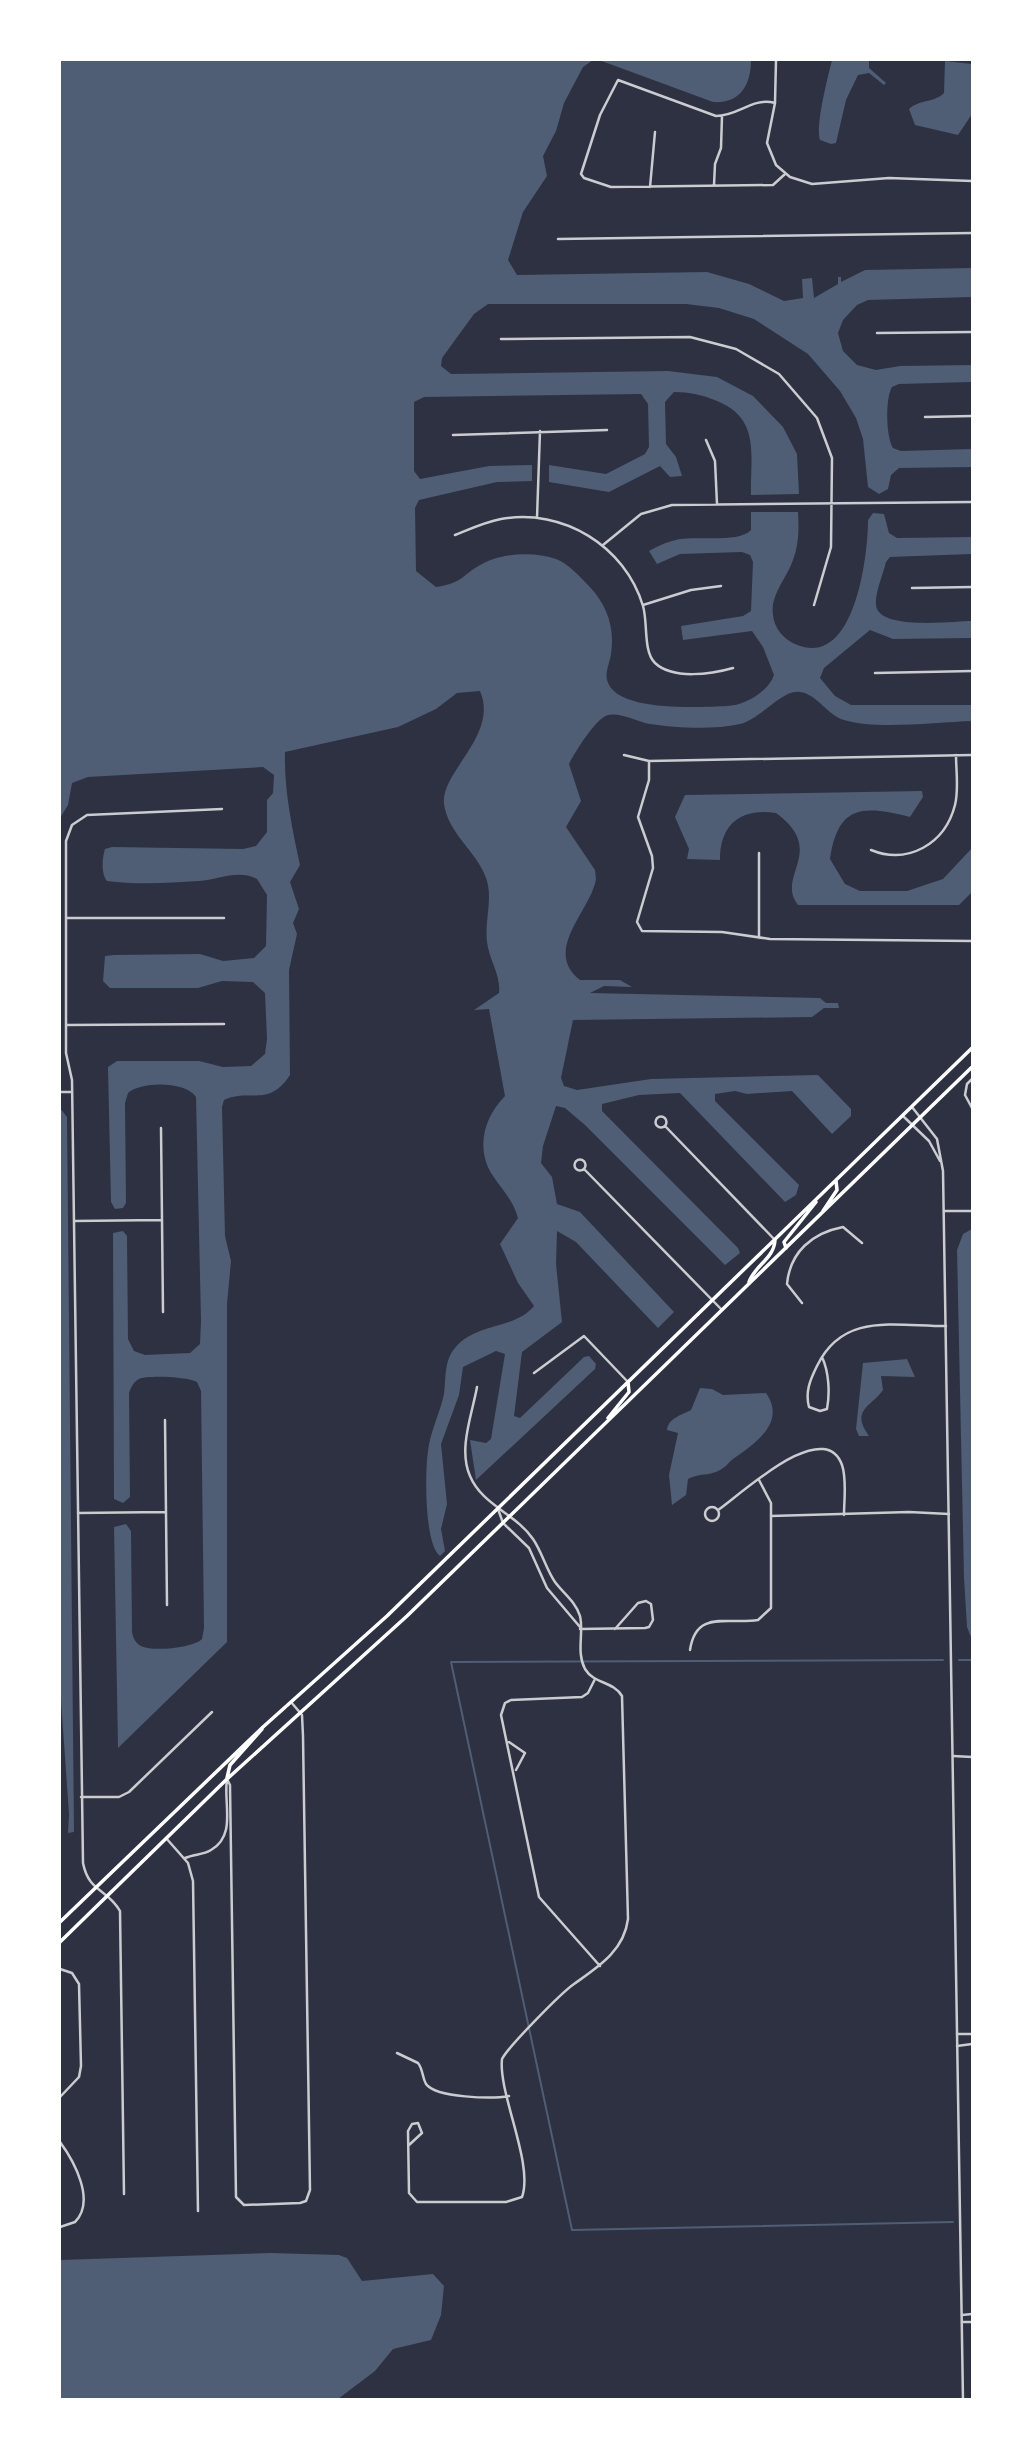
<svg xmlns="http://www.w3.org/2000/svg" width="1032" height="2459" font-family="'Space Grotesk',sans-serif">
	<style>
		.water { fill: #4f5d75 }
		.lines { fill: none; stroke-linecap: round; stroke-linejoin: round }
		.stream { stroke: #4f5d75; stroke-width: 2 }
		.minor { stroke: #caccd0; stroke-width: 2.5 }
		.tertiary { stroke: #caccd0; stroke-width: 2.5 }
		.secondary { stroke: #fff; stroke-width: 3.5 }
	</style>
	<rect width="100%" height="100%" fill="#2d3142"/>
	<path class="water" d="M60,60H593L583,67L564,103L556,131L543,156L547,176L523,212L508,260L517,275L707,272L749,284L784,301L803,298L802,279L812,278L814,298L838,284V277H841V282L865,270L972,268V297L868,300L857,305L843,320L838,333L843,351L857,365L876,370L900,366L972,365V382L899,384L892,387C885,399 886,437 893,448L901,451L972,449V467L899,468L891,475L888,489L879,494L868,487L863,439L856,418L840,391L808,354L754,319L719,308L686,304H488L474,314L442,358L441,366L451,374L668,371L717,377L753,396L783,427L797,454L799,494L751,495C750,455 761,419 717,401C703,395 689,392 674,392L665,402L666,444L676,457L682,476L670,477L660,466L609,492L549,482V465L606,474L645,454L649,447L648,404L641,394L424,397L414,402V471L420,479L489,466L532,465V481L497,482L419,500L415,508L416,571L436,587C464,583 461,575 482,564C501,553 535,551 556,559C568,563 580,577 589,586C607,605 615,627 611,654C610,662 605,672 607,680C615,713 702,707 727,706C744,706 768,692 774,675L763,647L752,631L683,640L681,626L743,616L751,611L753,562L750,555L742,552L680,554L657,564L649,551C659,545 669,541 680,539C698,536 740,543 751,530V512H798C799,528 799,544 793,560C787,578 770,595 773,615C774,627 783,639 795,644C855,671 868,555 868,520L873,513L884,514L889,533L897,538L972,537V554L890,557L886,562C883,575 875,592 876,605C878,631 955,621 972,621V638L893,639L870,630L824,668L820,678L835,696L851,705H972V721C938,722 876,730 844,720C827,715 817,694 800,692C782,689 761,719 740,724C713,730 677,728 650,724C638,722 620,712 608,715C596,718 575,752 569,764L581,801L566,827L595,870L596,879C591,911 542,950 580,980H620L632,987L604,986L590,993L820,998L826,1003H838L839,1008H824L812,1017L573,1020L561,1078L564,1086L577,1090L651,1079L818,1075L851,1109V1116L832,1134L792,1091L747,1094L735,1091L715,1094V1101L799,1185L796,1195L785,1202L680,1093L639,1095L602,1104V1111L738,1248L740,1253L725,1265L585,1125L565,1108L556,1106L543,1146L541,1163L552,1177L557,1204L580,1212L674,1312L658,1328L576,1242L557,1231L556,1264L562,1322L522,1352L514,1416L520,1418L584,1357L589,1356L596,1364L595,1369L476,1480L470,1440L486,1443L491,1439L505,1354L496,1351L463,1367L459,1395L441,1444L447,1504L441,1529L445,1551L440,1556C424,1544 425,1471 428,1451C430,1432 440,1413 444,1394C446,1379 444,1360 455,1348C476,1322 514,1330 534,1306L518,1283L500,1244L518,1218C513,1200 503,1191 493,1176C475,1149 484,1117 505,1096L489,1009L474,1010L499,993C501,975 489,960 487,942C484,918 495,896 484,873C473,849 448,832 444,804C440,772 499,736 480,691L457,693L436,709L398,727L285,752C284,790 292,828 300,865L290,882L299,909L293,923L297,934L289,970L290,1075C269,1108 249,1088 224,1100L222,1107L225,1236L231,1261L227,1304V1642L118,1748L114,1527L126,1524L131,1531L132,1632C133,1637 135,1643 141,1646C153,1652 193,1648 202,1639L204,1628L201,1391L197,1382C187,1377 149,1375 139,1379C133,1382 131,1388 129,1393L130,1497L123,1503L114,1499L113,1233L123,1231L127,1236L128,1339L134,1351L145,1355L190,1353L200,1344L201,1321L196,1097C186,1081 141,1081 128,1093L125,1103L126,1203L123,1208L115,1209L111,1202L108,1067L117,1061H199L223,1067L251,1066L265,1054L267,1039L265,993L253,982L222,981L198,988H110L103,981L105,956L114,955L200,954L223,961L254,958L266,946L267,895L257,879C238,869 218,880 199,881C170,883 136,885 107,881C101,874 102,858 105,849L112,847L243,849L256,846L267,832V800L273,793L274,775L263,767L88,777L72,783L68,805L60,818Z
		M599,60H751C751,85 740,104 713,102Z
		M832,60H869V68L886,83L884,85L869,73L858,75L846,100L836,143L831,144L820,140C815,127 828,76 832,60Z
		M945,61L972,64V114L958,135L915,125L909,109C920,99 934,103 944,93Z
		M922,791L923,797L910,817C862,805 838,805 830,859L845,884L860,891H907L943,879L972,848V892L959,905H798C775,876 828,851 776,813C741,808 720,824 720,860L687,859L689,849L675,817L685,795Z
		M60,1108L67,1117L74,1832L68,1833L69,1814L60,1686Z
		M972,1229V1640L967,1627L964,1578L957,1250L963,1234Z
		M907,1359L915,1377L881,1376L883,1390C871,1407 850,1410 869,1436H859L856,1429L863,1363Z
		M700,1388L712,1389L723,1395L766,1393C787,1423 754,1444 733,1459C729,1462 725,1468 720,1470C711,1476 698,1473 688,1479L686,1495L672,1505L669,1475L678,1433L667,1430C668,1418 682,1415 691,1410Z
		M270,2253L339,2255L347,2258L362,2281L433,2274L444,2286L441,2315L431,2340L393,2349L375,2371L338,2399H60V2260Z"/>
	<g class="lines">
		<path class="stream" d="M943,1660L451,1662L572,2230L953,2222
			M959,1660H972"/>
		<path class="minor" d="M776,60L775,103L767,143L776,165L790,177L812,184L889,178L972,181
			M775,103C752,97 739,116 716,116L618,80L600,115L581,174L584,178L611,187L773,185L785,174
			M714,185L715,164L721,148L722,116
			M650,187L655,132
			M558,239L972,233
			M877,333L972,332
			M501,339L690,337L736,349L779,374L817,418L832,458L831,547L814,605
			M925,417L972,416
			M453,435L607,430
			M706,440L715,461L717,504
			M537,518L540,431
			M455,535C470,529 485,522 501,519C563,508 625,546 643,606C648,622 643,652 655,663C673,680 712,674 733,668
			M603,545L641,514L672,505L972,502
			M912,588L972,587
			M643,605L691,590L721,586
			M875,673L972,671
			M624,755L649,761L972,755
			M649,761V780L638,817L652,856L653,868L637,922L642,931L722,932L770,939L972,941
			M871,850C908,865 945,844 955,805C959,789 956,771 956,755
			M759,853V938
			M66,918H224
			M66,1025L224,1024
			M972,1079L967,1084L965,1095L972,1108
			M60,1092H72
			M655.5 1122a5.5 5.5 0 1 1 11 0a5.5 5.5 0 1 1-11 0Z
			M665,1126L774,1239
			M161,1128L163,1312
			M574.5 1165a5.5 5.5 0 1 1 11 0a5.5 5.5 0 1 1-11 0Z
			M584,1169L721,1309
			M944,1211H972
			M74,1221L161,1220
			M802,1303L787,1284C790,1252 812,1233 843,1227L862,1243
			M822,1357C829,1372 830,1393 827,1409L820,1411L809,1407C805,1392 810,1380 817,1366C843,1312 894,1326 946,1326
			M534,1373L584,1336L628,1382
			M165,1420L167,1605
			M705 1514a7 7 0 1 1 14 0a7 7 0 1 1-14 0Z
			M498,1509L503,1523L529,1548L547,1588L580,1627
			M718,1510C739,1496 824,1415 842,1465C847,1479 844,1500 844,1515
			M78,1513L165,1512
			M771,1516L909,1512L949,1514
			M580,1629L645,1628L649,1627L653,1620L651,1604L646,1601L638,1603L615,1629
			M690,1650C696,1609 728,1625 758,1620L771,1608V1503L759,1480
			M595,1679L588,1693L582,1697L511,1700L505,1703L501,1715L539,1897L600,1966
			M509,1742L525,1753L516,1770
			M953,1756L972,1757
			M227,1779L230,1785L236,2197L244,2205L300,2203L306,2201L310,2190L303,1736L302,1715L291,1702
			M81,1797H119L129,1792L212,1712
			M166,1838L188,1863L193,1881L198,2211
			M185,1858C194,1854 203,1855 211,1850C237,1835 223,1803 227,1779
			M60,1969L72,1973L79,1984L81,2066L79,2077L60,2097
			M957,2034H972
			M957,2046L972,2044
			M397,2053L418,2063C423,2069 422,2077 426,2084C436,2098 493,2099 509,2096
			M60,2142C74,2161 96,2201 75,2222L60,2227
			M409,2145L422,2133L418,2123L412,2124L408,2131L409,2193L417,2202H506L522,2197C534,2164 498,2093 502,2059C508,2047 561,1993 574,1984C598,1967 624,1951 628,1919L622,1696C613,1681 594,1684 585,1669C576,1652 584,1633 580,1616C576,1602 563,1593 555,1582C546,1569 542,1552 533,1539C516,1514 482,1505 470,1476C458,1449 472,1415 477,1387
			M124,2194L120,1911C107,1888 89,1893 83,1863L72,1080L66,1053V841L72,825L87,815L222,809
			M962,2315L972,2314
			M962,2322H972"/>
		<path class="tertiary" d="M912,1107L937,1139L943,1171L963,2400
			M903,1116L929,1141L940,1161"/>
		<path class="secondary" d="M823,1211L837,1190L836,1181
			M786,1248L784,1242L816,1202
			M749,1282C755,1265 774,1259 775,1240
			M608,1418L629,1392L628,1382
			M227,1778L230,1765L262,1729
			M60,1922L263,1727L387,1616L972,1048
			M60,1942L227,1779L407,1616L972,1067"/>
	</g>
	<rect width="1032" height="2459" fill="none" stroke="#ffffff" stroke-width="122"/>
</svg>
